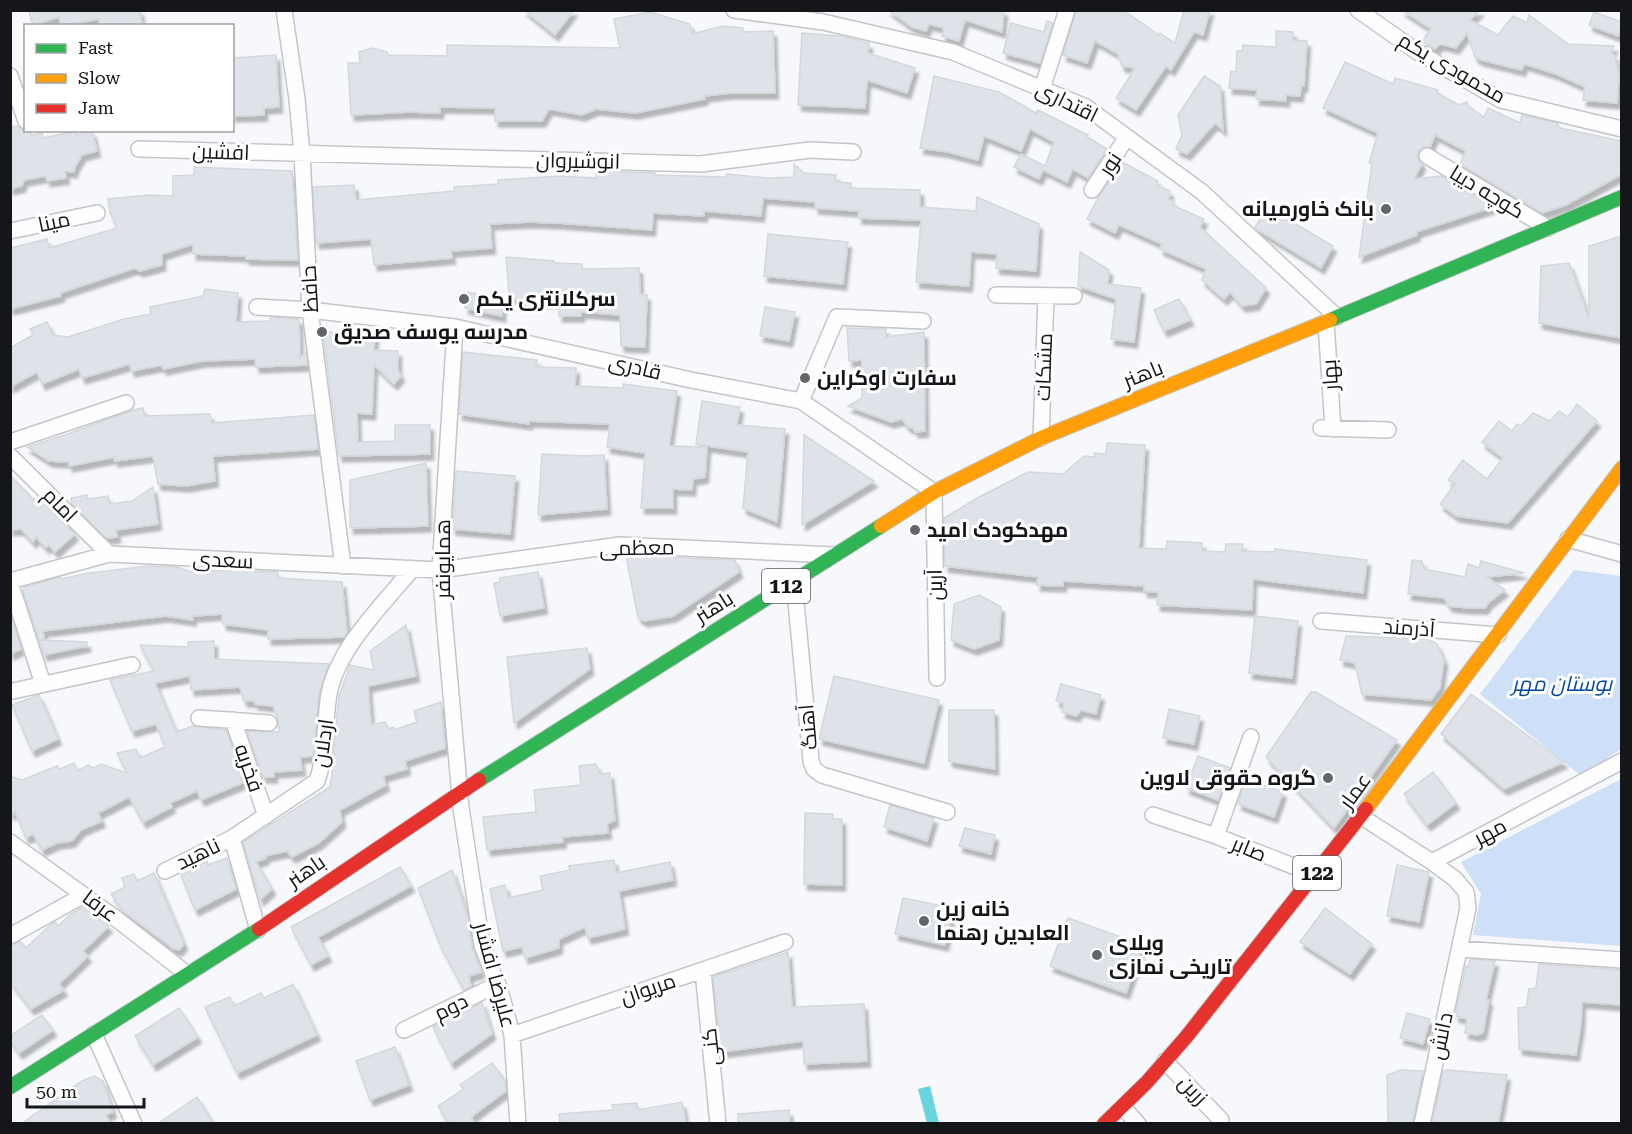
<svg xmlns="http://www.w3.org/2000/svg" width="1632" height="1134" font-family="'Roboto Serif',Cairo,serif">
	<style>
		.green { fill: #cedff8 }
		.water { fill: #68d4de }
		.building { fill: #dee2e9; stroke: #d5d7da; stroke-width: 1.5; filter: url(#shadow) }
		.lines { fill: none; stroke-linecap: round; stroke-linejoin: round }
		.street-casing { stroke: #c3c5c8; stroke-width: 18 }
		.fast-casing { stroke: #c3c5c8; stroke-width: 16 }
		.slow-casing { stroke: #c3c5c8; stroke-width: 16 }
		.jam-casing { stroke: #c3c5c8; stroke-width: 16 }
		.street { stroke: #fefefe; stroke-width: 15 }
		.fast { stroke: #30b455; stroke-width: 14 }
		.slow { stroke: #ff9f0a; stroke-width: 14 }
		.jam { stroke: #e5322d; stroke-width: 14 }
		.poi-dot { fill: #636568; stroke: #fff; stroke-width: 2 }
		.labels { text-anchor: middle; stroke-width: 6; stroke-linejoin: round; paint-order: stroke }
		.shield { fill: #fff; stroke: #5a5c5e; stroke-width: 1.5 }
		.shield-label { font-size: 20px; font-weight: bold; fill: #141619 }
		.street-label { font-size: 21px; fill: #141619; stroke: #fff }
		.poi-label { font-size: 21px; font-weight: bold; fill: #141619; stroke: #fff; text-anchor: start }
		.park-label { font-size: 21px; font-style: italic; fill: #03479b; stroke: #fff }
	</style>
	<defs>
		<filter id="shadow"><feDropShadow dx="3.5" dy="6" stdDeviation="1.5" flood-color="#0004"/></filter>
	</defs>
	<rect width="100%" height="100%" fill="#f6f8fb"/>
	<path class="green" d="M1574,570L1621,576V749L1581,776L1480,694Z
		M1621,779V946L1473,935L1481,894L1461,862Z"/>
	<path class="water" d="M930,1086L939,1123H927L918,1089Z"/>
	<path class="building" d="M37,10H140L142,26H99V19L61,26L59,17L33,25L29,12Z
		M524,10H574L555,35Z
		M888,10H1004L1002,32L965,20L959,41L942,36L944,28L929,24L926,31L912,27Z
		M1076,10H1123L1159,35L1160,33L1175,43L1184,10H1210L1203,35L1194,32L1171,70L1166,66L1136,110L1116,98L1135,68L1122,66L1118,54L1095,41L1087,63L1063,55Z
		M1402,10H1480L1470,20L1498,35L1513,16L1527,23L1529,15L1568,44L1614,46L1611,53L1615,56L1619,75L1617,103L1583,100L1585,87L1556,74L1524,64L1522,70L1481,60L1475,57L1467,33L1456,48L1440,44L1435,49L1422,41L1431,29Z
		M650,12L690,24L692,34L722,26L743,28V32L773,31L775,93H730L704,96L705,99L635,113L596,109L582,115L549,109L542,121H495V108L440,107V113L409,112L351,115L348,63H360L359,52L373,48L387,52L388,55L447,56V45L620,48L614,19Z
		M1594,12L1622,22L1618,36L1589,25Z
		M1047,21L1053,23L1040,63L1003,53L1011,23L1044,32Z
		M1276,31L1293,32V40L1307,41L1304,86L1301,85L1300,96L1286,95V101L1256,99L1257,90L1229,88L1231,71L1236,72L1237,51H1243V45L1276,47Z
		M802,33L839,36L869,43L868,53L915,68L907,93L867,80L865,108L798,105Z
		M276,55L279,107L264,108V115L232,116V58Z
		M1345,62L1393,84L1395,78L1438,90L1437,93L1459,105L1467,102L1468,106L1484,117L1488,108L1520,123L1522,115L1557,123L1560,128L1622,141V174L1566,205L1542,213L1460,164L1466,151L1435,135L1430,147H1423L1418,152L1417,156L1422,164L1414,179L1441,176L1493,207L1416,232L1417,235L1359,257L1372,163H1369L1378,133L1323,108Z
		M934,76L999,92L1036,113L1038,110L1088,135L1087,137L1107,149L1088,178L1073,169L1067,182L1043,170L1039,179L1014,167L1021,154L1045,166L1054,142L1030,129L1021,151L984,136L978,160L948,152L920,148Z
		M1204,76L1220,86L1223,130L1215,123L1187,154L1176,149L1182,135L1178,115Z
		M18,126L24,132L31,131V135L42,133L43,138L77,131V135L92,131L97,151L82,155L75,167L74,172L65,171L66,178L47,181L46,176L24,180L22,186L10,189V127Z
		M1122,162L1158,181L1156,185L1170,191L1169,199L1174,202L1172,205L1204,219L1200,227L1266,288L1256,304L1242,306L1230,292L1224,299L1202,280L1206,269L1160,249L1162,244L1119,225L1115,233L1087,219L1099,196Z
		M794,164L804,173L836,175L835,182L851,183V188L920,190V207L976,211L977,197L1039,224L1036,271L996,268L997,254L971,252L969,286L916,282L921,220L858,218L859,211L815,208V202L763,198L761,216L704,211V216L653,213L652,230L558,223L529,222L490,224L492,248L451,251L452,258L374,265L371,239L316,243L313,187L354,185L356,200L454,191V187L498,184V180L560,176L596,178V171L655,173V175L726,177L727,174L768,178L794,177Z
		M194,167L292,171L298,260L246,259V256L193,254V244L162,254V265L140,271L135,268L60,293L61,296L10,309V248L47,239L49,248L117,228L110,212L108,199L149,195L173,196V176L194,175Z
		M1267,207L1333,246L1321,268L1255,228Z
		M768,234L848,242L843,284L764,276Z
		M1622,236V338L1539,323L1541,266L1569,263L1589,319V246Z
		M1080,252L1109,270L1108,284L1141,288L1134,342L1111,339L1116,299L1078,286Z
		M506,257L554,261V263L582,264V269L639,268L640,294L647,295L645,347L621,346L620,315L581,312V316H559V301L520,304L509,294Z
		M205,289L238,293L236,322L270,321V317L299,319L300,358L306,352L307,365L256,367L255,359L202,361L163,369L162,365L131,371L130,364L82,378L79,369L42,384L37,372L10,387V348L33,335L30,329L47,322L53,335L68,337L124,319L151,314L150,307L203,296Z
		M468,292L503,299L502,316L465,308Z
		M1179,299L1190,320L1164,331L1154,310Z
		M765,307L795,312L789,341L760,336Z
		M847,328L886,329V337L924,332L925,431L915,432L913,428L908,427L902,419L891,422L848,406L862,398V360L849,361Z
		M323,332L375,334L374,350L398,351V370L401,376L394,384L374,365L372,414L357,413L358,442L395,441V425H430V454L339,456Z
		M463,352L537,360L536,367L576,368L575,386L623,388V384L677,391L669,446L707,447L705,477L693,479L692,490L673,489V508H641L645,453L607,447L610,424L529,421V424L459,414Z
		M702,401L740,407L737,425L785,429L777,522L743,508L748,452L696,444Z
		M1577,404L1597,421L1508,523L1456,516L1440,504L1455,484L1448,480L1463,460L1487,479L1503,458L1482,442L1499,421L1512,431L1517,424L1521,426L1533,413L1550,421L1559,411L1568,417Z
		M143,408L145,416L210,414L211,423L314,415L318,449L213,456L215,481L186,486L158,484L153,456L114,461L115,457L69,466V462L49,461L27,447L68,434L133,410Z
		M804,435L874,481L802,525Z
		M1107,443L1145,445L1139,548L1166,549L1167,541L1202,543V551L1225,552L1226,544H1243L1242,551L1275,552V549L1367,560L1363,593L1253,579L1252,610L1157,605L1158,592L1144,591V586L1063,581V586L1037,585L1038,577L945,566L944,518L979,497L1028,472L1063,474L1084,456L1095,457L1094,453L1106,454Z
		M542,454L585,456L604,455L607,509L538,515Z
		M426,463L428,526L350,528V480Z
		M456,471L515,476L510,534L452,529Z
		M10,475L41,507L45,504L75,534L55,552L49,545L46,548L36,537L33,542L21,529L10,530Z
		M153,487L158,524L116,530L117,537L106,538L72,504L71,498L87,495V499L108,496L110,504L132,501Z
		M626,556L735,560L739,572L673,616L644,621L638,617Z
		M1412,560L1422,561L1424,569L1465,577L1468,564L1479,568L1481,561L1524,573L1487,577L1505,590L1489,602L1485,608H1469L1449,606L1444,598L1408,594Z
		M149,566L177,567L191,572L230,570L278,572V578L342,582L347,632L344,637L268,639V630L223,624L222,614L192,616L193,620L165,616L43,631L44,638L41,640L87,642V646L44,655L23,591L24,587L60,577L61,579L89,573Z
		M538,572L544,608L500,616L494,583L500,582V578Z
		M979,595L1001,607L999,640L974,649L951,640L954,604Z
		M1255,616L1298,621L1292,678L1249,673Z
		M12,618L21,649L10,654V621Z
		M406,625L416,676L368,686L371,725L385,722L389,729L394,727V730L417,722L414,711L441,702L445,748L405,761L407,769L383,776L386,785L340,810L342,822L319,843L292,857L287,851L265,856L266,858L256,862L272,889L260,900L243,842L330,787L335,754H333L339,696L350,665L374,670L370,651Z
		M1346,636L1428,639L1437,644L1444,660L1440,688L1431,700L1362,694L1355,663L1340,660Z
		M214,641V659L329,664L319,693L313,756L300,757L302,770L274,772V777H263L247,731L279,732L278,719L273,706L255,704L254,701H244L240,687L191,690L190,676L155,683L176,732L193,726L226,730L243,778H241L242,783L201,800L197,791L170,803L172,807L143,822L129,797L98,813L102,821L81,830L72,841L57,843L42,850L33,834L26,838L15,812L10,814V776L22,780L57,766L60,769L74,763L78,771L88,765L94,768L101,764L127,773L117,753L136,749L140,758L165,747L156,724L132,731L110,680L154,671L140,645L189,647L188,642Z
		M587,648L590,669L514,723L507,657Z
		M834,676L939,700L924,763L819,739Z
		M1061,684L1101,695L1096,714L1081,710L1076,716L1062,712L1064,703L1056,701Z
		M1311,692H1316L1397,740L1334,828L1266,757Z
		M1471,694L1564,762L1504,789L1441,734Z
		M39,695L58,739L32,751L12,705Z
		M1169,709L1200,716L1194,744L1163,738Z
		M949,710H994L995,769L949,761Z
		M1198,756L1230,768L1218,800L1186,788Z
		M596,764L600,774L610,773L615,820L607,824L608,833L562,837L563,842L487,850L483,817L536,812L534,790L581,785L579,766Z
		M1433,772L1456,803L1427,825L1404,794Z
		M1246,779L1283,792L1274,817L1238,804Z
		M890,805L934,818L927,841L884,827Z
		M805,813L833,814L832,819H842V885L804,884Z
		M965,828L995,835L991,854L959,846Z
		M227,858L236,889L195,910L181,875L199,868L200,865L207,861L208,865Z
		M614,860L616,873L670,862L673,880L619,891L625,929L588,938L585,927L559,939V948L525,958L522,947L503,951L490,889L505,885L508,898L543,890L540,876L570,870L569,866Z
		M1397,865L1429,872L1419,922L1387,916Z
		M400,867L411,886L318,937L328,956L311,965L291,927Z
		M452,870L468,918L472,947L481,972L469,976L471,987L464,990L440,945L418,888Z
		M154,873L184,944L179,950L174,949L123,911L111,894L125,887L122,878L134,874L137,881Z
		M903,898L953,908L945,945L895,934Z
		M83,907L109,926L83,951L88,956L59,984L64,990L31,1009L10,981V946L20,941L26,948L50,925L55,922L58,926L72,913Z
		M1325,908L1372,944L1350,974L1300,942Z
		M1068,918L1143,945L1126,993L1050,966Z
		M788,952L792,1007L864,1004L867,1061L804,1064L803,1041L721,1052L713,977Z
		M1470,959L1495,961L1486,1000H1489L1483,1033L1477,1035L1465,1033L1467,1019L1455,1016L1466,966L1468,967Z
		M1539,964L1622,970V1005L1582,1002L1581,1024L1576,1055L1519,1049L1518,1008L1526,1007L1529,989L1536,988Z
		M293,984L317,1035L237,1073L205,1007L230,997L234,1006L261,993L264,998Z
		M482,1002L492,1034L451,1063L433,1027Z
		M179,1008L198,1037L153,1065L135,1036Z
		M1407,1013L1430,1019L1423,1044L1400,1038Z
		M42,1015L53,1030L19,1053L10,1041V1036Z
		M395,1047L409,1085L370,1100L356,1061Z
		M492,1063L505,1080L506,1091L471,1117L475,1124H449L438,1106L464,1089L460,1085Z
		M1401,1070L1423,1071L1412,1124H1388L1387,1075Z
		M1447,1070L1507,1075L1498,1124H1432L1443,1071Z
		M94,1076L103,1081L113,1112L106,1115L111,1124H21L82,1081Z
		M197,1097L214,1124H157Z
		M682,1102L686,1124H560L559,1114L613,1110L612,1105L637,1103L638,1110Z
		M789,1110L790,1124H738V1114Z"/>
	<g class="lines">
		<g class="street-casing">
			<path id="street" d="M284,10L297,99L302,154L310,310L343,566
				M734,10L823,22L953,52L1086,107L1202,192L1337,317
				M1358,10L1419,53L1501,100L1622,129
				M10,76L26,121
				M1042,89L1067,10
				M139,149L701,164L810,150L853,152
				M1427,156L1548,228
				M1092,190L1127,137
				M10,231L97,213
				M996,295L1074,296
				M257,307L310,310L455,327L691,380L801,401L934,492L937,678
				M1326,322L1333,429
				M455,327L440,570L461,808L482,945L502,997L512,1035L518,1124
				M801,401L837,317L923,321
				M1321,428L1388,430
				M1041,438L1046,296
				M10,442L126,403
				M10,456L109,554
				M1568,539L1622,554
				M10,581L109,554L440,570L620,545L833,555
				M794,581L811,761L814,769L822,775L947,812
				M10,582L43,684
				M1321,621L1498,635
				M13,691L132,665
				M199,718L269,723
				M233,720L266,816
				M1153,815L1216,836L1316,875
				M1362,817L1432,862L1622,761
				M1216,836L1251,737
				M10,842L114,917L187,974
				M165,871L232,838
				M258,930L232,838L317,781C327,753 324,723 329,694C338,647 383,605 412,569
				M10,936L84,895
				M1460,949L1622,960
				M703,971L718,1124
				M404,1030L498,984
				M94,1034L134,1124
				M512,1035L785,942
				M1165,1061L1221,1120
				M1123,1107L1138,1124
				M1422,1124L1468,908L1466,892L1455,879L1432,862"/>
		</g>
		<g class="fast-casing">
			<path id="fast" d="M1330,320L1622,197
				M479,780L881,526
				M10,1087L259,929"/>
		</g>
		<g class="slow-casing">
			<path id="slow" d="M881,526L934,492L1041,438L1330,320
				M1366,809L1622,468"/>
		</g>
		<g class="jam-casing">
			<path id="jam" d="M259,929L479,780
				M1104,1124L1147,1082L1187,1036L1366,809"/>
		</g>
		<use href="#street" class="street"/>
		<use href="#fast" class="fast"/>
		<use href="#slow" class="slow"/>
		<use href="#jam" class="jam"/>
	</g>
	<g class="poi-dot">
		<circle cx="1386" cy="209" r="6"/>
		<circle cx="464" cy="299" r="6"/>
		<circle cx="322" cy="332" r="6"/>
		<circle cx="805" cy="378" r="6"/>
		<circle cx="915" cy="530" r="6"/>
		<circle cx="1328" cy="778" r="6"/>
		<circle cx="924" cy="921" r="6"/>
		<circle cx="1097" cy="955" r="6"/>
	</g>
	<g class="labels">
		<g class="shield">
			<rect x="762" y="569" width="48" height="34" rx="4.5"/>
			<rect x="1293" y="856" width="48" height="34" rx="4.5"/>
		</g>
		<g class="shield-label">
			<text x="786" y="593">112</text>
			<text x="1317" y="880">122</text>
		</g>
		<g class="street-label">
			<text transform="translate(1452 68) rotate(30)" y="7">محمودی یکم</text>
			<text transform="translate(1067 102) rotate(26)" y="7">اقتداری</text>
			<text transform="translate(221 152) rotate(2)" y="7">افشین</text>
			<text transform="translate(578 161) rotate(1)" y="7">انوشیروان</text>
			<text transform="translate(1110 164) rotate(-57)" y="7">نور</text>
			<text transform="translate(1487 192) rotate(31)" y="7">کوچه دیبا</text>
			<text transform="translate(54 222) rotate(-12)" y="7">مینا</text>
			<text transform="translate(310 289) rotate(-93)" y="7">حافظ</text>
			<text transform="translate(635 367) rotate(13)" y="7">قادری</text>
			<text transform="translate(1044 367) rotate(-88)" y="7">مشکات</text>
			<text transform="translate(1143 374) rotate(-22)" y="7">باهنر</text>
			<text transform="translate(1330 375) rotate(-94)" y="7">بهار</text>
			<text transform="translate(60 505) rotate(45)" y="7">امام</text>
			<text transform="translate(637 548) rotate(-1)" y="7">معظمی</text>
			<text transform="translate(443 559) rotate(-90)" y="7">همایونفر</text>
			<text transform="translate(223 560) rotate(3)" y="7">سعدی</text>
			<text transform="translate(935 585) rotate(-91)" y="7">آرین</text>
			<text transform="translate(714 607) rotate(-32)" y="7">باهنر</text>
			<text transform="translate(1409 628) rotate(4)" y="7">آذرمند</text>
			<text transform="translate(808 727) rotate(-95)" y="7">آهنگ</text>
			<text transform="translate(323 743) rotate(-82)" y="7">اردلان</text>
			<text transform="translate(249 768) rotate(71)" y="7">فخریه</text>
			<text transform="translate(1355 791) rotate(-54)" y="7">عمار</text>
			<text transform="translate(1490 832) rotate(-28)" y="7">مهر</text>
			<text transform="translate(1249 849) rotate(22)" y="7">صابر</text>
			<text transform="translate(198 854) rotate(-26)" y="7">ناهید</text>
			<text transform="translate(306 871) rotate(-34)" y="7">باهنر</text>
			<text transform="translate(100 906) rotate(36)" y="7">عرفا</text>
			<text transform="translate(495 975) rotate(75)" y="7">علیرضا افشار</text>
			<text transform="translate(648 989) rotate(-19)" y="7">مریوان</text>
			<text transform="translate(451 1007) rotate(-26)" y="7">دوم</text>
			<text transform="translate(1441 1036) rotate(-78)" y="7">دانش</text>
			<text transform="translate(711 1047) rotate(-96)" y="7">کنی</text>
			<text transform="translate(1193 1090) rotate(46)" y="7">زرین</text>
		</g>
		<g class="poi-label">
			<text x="1374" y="216" text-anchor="end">بانک خاورمیانه</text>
			<text x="476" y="306">سرکلانتری یکم</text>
			<text x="334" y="339">مدرسه یوسف صدیق</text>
			<text x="817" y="385">سفارت اوکراین</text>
			<text x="927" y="537">مهدکودک امید</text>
			<text x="1316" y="785" text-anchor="end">گروه حقوقی لاوین</text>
			<text x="936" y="916">خانه زین<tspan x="936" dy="24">العابدین رهنما</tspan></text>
			<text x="1109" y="950">ویلای<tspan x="1109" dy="24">تاریخی نمازی</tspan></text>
		</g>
		<g class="park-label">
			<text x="1562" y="691">بوستان مهر</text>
		</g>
	</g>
	<rect width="1632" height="1134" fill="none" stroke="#141619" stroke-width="24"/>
	<rect x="24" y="24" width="210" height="108" fill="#ffffff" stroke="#a1a2a3" stroke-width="1.5"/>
	<rect x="36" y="44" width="30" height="9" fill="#30b455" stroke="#a1a2a3" stroke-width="1.5"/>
	<text x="78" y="54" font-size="18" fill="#141619">Fast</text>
	<rect x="36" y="74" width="30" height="9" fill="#ff9f0a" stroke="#a1a2a3" stroke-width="1.5"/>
	<text x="78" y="84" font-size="18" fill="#141619">Slow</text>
	<rect x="36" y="104" width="30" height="9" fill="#e5322d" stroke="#a1a2a3" stroke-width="1.5"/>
	<text x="78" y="114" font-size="18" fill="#141619">Jam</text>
	<path d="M27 1098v9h117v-9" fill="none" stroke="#141619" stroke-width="3"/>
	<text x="36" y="1098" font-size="18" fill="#141619" stroke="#ffffff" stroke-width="4.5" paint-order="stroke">50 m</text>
</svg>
